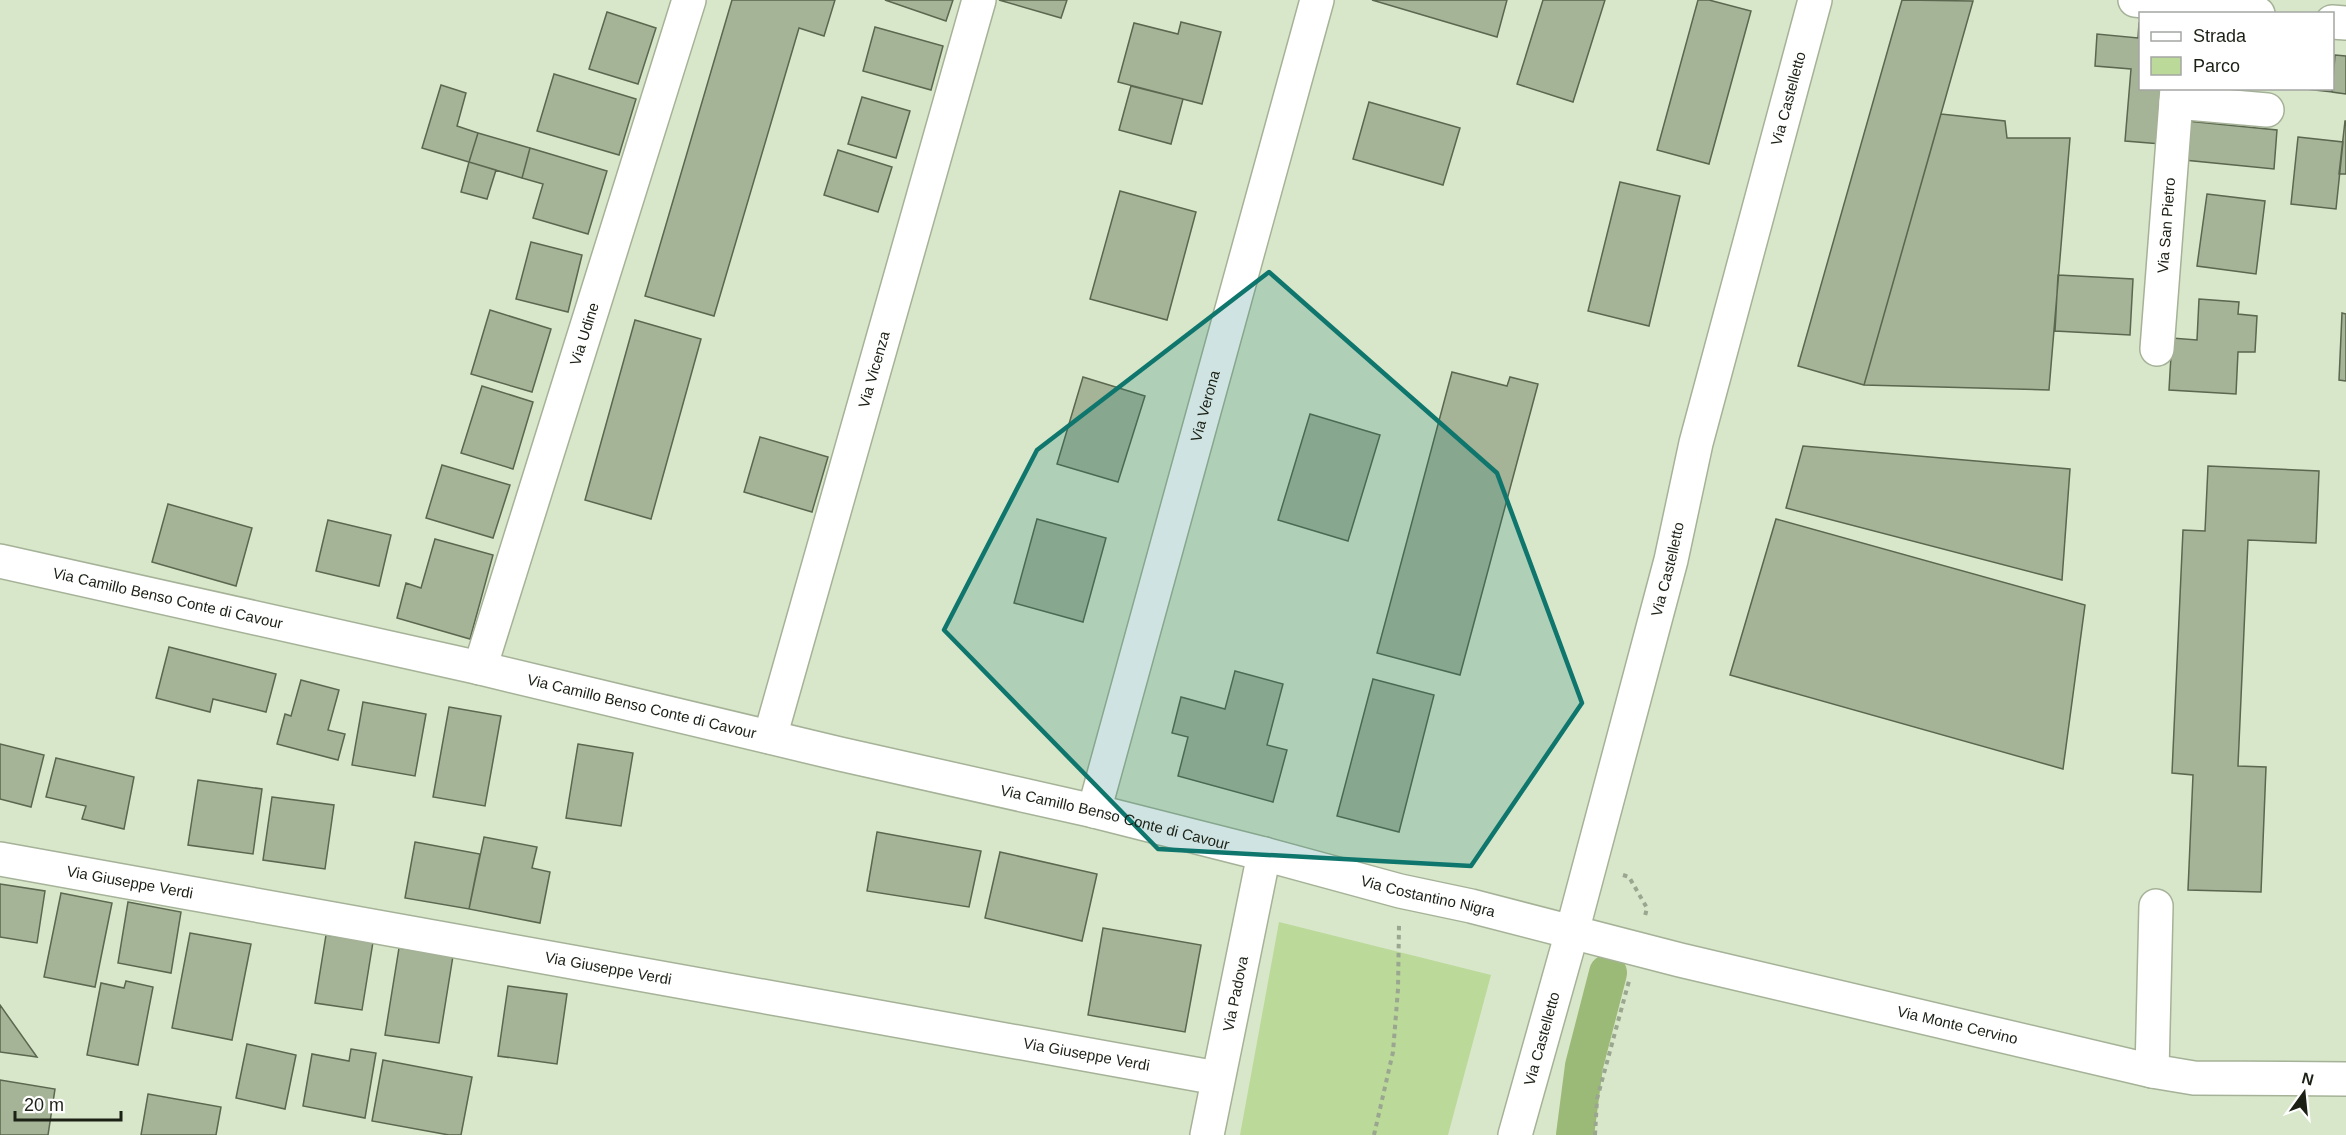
<svg xmlns="http://www.w3.org/2000/svg" width="2346" height="1135" font-family="Helvetica,sans-serif">
	<style>
		.green { fill: #bbd999 }
		.lines { fill: none; stroke-linecap: round; stroke-linejoin: round }
		.canal { stroke: #9bba77; stroke-width: 38 }
		.building { fill: #a5b397; stroke: #5b674e; stroke-width: 1.5 }
		.minor-casing { stroke: #a5b297; stroke-width: 36 }
		.major-casing { stroke: #a5b297; stroke-width: 36 }
		.path { stroke: #9aa68f; stroke-width: 4; stroke-dasharray: 4.5 4.5; stroke-linecap: butt }
		.minor { stroke: #fff; stroke-width: 33 }
		.major { stroke: #fff; stroke-width: 33 }
		.marked { fill: #0f766e; fill-opacity: 0.2; stroke: #0f766e; stroke-width: 4.5; stroke-linejoin: round }
		.labels { text-anchor: middle; stroke-width: 4.5; stroke-linejoin: round; paint-order: stroke }
		.street-label { font-size: 15px; fill: #1c2116; stroke: #fff }
	</style>
	<rect width="100%" height="100%" fill="#d8e7ca"/>
	<path class="green" d="M1279,922L1491,975L1448,1135H1240Z"/>
	<g class="lines">
		<path class="canal" d="M1575,1135L1584,1066L1608,973"/>
	</g>
	<path class="building" d="M732,0H835L824,36L799,28L714,316L645,296Z
		M885,0H953L946,21Z
		M999,0H1067L1061,18Z
		M1372,0H1507L1497,37Z
		M1543,0H1605L1573,102L1517,84Z
		M1698,0H1709L1751,11L1709,164L1657,150Z
		M1902,0L1973,1L1864,385L1798,366Z
		M607,12L656,28L638,84L589,69Z
		M1181,22L1221,32L1202,104L1118,82L1134,23L1178,34Z
		M2139,23H2140V88H2165L2161,144L2125,141L2131,69L2095,66L2097,34L2138,38Z
		M875,27L943,46L931,90L863,71Z
		M2335,55L2346,56V94L2332,92Z
		M554,74L636,99L619,155L537,131Z
		M441,85L466,93L457,126L478,133L469,162L422,148Z
		M1131,86L1183,99L1171,144L1119,130Z
		M2296,88H2332V92Z
		M862,97L910,111L896,158L848,144Z
		M1369,102L1460,128L1443,185L1353,159Z
		M1941,114L2005,121L2007,138H2070L2049,390L1864,385Z
		M2187,121L2277,130L2274,169L2184,160Z
		M2345,121H2346V174H2339Z
		M478,133L530,148L522,178L469,162Z
		M2298,137L2343,142L2336,209L2291,204Z
		M530,148L607,171L588,234L533,218L543,184L522,178Z
		M838,150L892,167L878,212L824,195Z
		M469,162L496,170L487,199L461,192Z
		M1620,182L1680,196L1649,326L1588,311Z
		M1120,191L1196,212L1167,320L1090,299Z
		M2207,194L2265,201L2256,274L2197,266Z
		M531,242L582,255L568,312L516,299Z
		M2058,275L2133,279L2130,335L2055,331Z
		M2199,299L2239,302L2238,314L2257,316L2255,352H2238L2236,394L2169,390L2172,338L2197,340Z
		M490,310L551,329L532,392L471,374Z
		M2342,313L2346,314V381L2339,380Z
		M635,320L701,339L651,519L585,500Z
		M1452,372L1507,386L1510,377L1538,384L1460,675L1377,653Z
		M1083,377L1145,396L1118,482L1057,464Z
		M482,386L533,402L513,469L461,453Z
		M1310,414L1380,435L1348,541L1278,520Z
		M760,437L828,457L812,512L744,492Z
		M1803,446L2070,469L2062,580L1786,508Z
		M442,465L510,485L493,538L426,518Z
		M2208,466L2319,471L2316,543L2248,540L2238,766L2266,767L2261,892L2188,890L2193,775L2172,773L2183,530L2205,531Z
		M168,504L252,528L236,586L152,562Z
		M1037,519L1106,538L1083,622L1014,603Z
		M1776,519L2085,605L2063,769L1730,675Z
		M328,520L391,535L379,586L316,571Z
		M435,539L493,555L470,639L397,618L406,583L421,588Z
		M169,647L276,674L266,712L213,699L210,712L156,698Z
		M1235,671L1283,684L1267,745L1287,750L1273,802L1178,776L1188,737L1172,733L1181,697L1225,709Z
		M1373,679L1434,695L1399,832L1337,816Z
		M301,680L339,690L328,730L345,734L338,760L277,744L285,714L291,716Z
		M363,702L426,714L415,776L352,765Z
		M449,707L501,716L485,806L433,797Z
		M0,744L44,755L31,807L0,799Z
		M578,744L633,753L621,826L566,818Z
		M56,758L134,777L124,829L82,819L86,806L46,797Z
		M198,780L262,789L253,854L188,845Z
		M272,797L334,805L325,869L263,860Z
		M877,832L981,851L969,907L867,891Z
		M484,837L537,847L532,868L550,872L540,923L469,909Z
		M415,842L480,854L469,909L405,898Z
		M1000,852L1097,874L1082,941L985,918Z
		M0,884L45,891L37,943L0,937Z
		M61,893L112,903L95,987L44,977Z
		M128,902L181,912L171,973L118,963Z
		M1103,928L1201,945L1185,1032L1088,1015Z
		M190,933L251,944L232,1040L172,1028Z
		M326,935L373,942L362,1010L315,1003Z
		M399,948L453,956L439,1043L385,1035Z
		M126,981L153,987L138,1065L87,1055L101,983L124,988Z
		M508,986L567,994L557,1064L498,1056Z
		M0,1005L37,1057L0,1052Z
		M247,1044L296,1055L285,1109L236,1098Z
		M351,1049L376,1053L365,1118L303,1106L312,1054L349,1061Z
		M383,1060L472,1077L461,1135H449L372,1121Z
		M0,1080L55,1089L48,1135H0Z
		M148,1094L221,1107L216,1135H141Z"/>
	<g class="lines">
		<g class="minor-casing">
			<g id="minor">
				<path d="M2135,0L2258,14"/>
				<path d="M2332,22L2346,23"/>
				<path d="M2176,102L2267,110"/>
				<path id="s1" d="M2157,349L2177,88"/>
				<path id="s2" d="M0,561L480,668L840,754L1094,811L1264,854L1400,891L1471,906L1680,960L2152,1071L2194,1078L2346,1079"/>
				<path id="s3" d="M480,668L689,0"/>
				<path id="s4" d="M770,737L979,0"/>
				<path id="s5" d="M1094,811L1317,0"/>
				<path id="s6" d="M0,859L1217,1078"/>
				<path d="M2152,1071L2156,906"/>
				<path id="s7" d="M1207,1135L1264,854"/>
			</g>
		</g>
		<g class="major-casing">
			<g id="major">
				<path id="s8" d="M1515,1135L1572,932L1671,560L1696,443L1815,0"/>
			</g>
		</g>
		<path class="path" d="M1623,875L1629,877L1647,908L1645,916
			M1374,1135L1393,1052L1398,989L1399,925
			M1595,1135L1597,1099L1629,981"/>
		<use href="#minor" class="minor"/>
		<use href="#major" class="major"/>
	</g>
	<path class="marked" d="M1269,272L1497,473L1582,703L1471,866L1158,849L944,630L1037,450Z"/>
	<g class="labels">
		<g class="street-label">
			<text dy="5" stroke="none"><textPath href="#s8" startOffset="1072">Via Castelletto</textPath></text>
			<text dy="5" stroke="none"><textPath href="#s1" startOffset="124">Via San Pietro</textPath></text>
			<text dy="5" stroke="none"><textPath href="#s3" startOffset="350">Via Udine</textPath></text>
			<text dy="5" stroke="none"><textPath href="#s4" startOffset="382">Via Vicenza</textPath></text>
			<text dy="5" stroke="none"><textPath href="#s5" startOffset="420">Via Verona</textPath></text>
			<text dy="5" stroke="none"><textPath href="#s8" startOffset="586">Via Castelletto</textPath></text>
			<text dy="5" stroke="none"><textPath href="#s2" startOffset="172">Via Camillo Benso Conte di Cavour</textPath></text>
			<text dy="5" stroke="none"><textPath href="#s2" startOffset="658">Via Camillo Benso Conte di Cavour</textPath></text>
			<text dy="5" stroke="none"><textPath href="#s2" startOffset="1144">Via Camillo Benso Conte di Cavour</textPath></text>
			<text dy="5" stroke="none"><textPath href="#s6" startOffset="132">Via Giuseppe Verdi</textPath></text>
			<text dy="5" stroke="none"><textPath href="#s2" startOffset="1467">Via Costantino Nigra</textPath></text>
			<text dy="5" stroke="none"><textPath href="#s6" startOffset="618">Via Giuseppe Verdi</textPath></text>
			<text dy="5" stroke="none"><textPath href="#s7" startOffset="144">Via Padova</textPath></text>
			<text dy="5" stroke="none"><textPath href="#s2" startOffset="2012">Via Monte Cervino</textPath></text>
			<text dy="5" stroke="none"><textPath href="#s8" startOffset="100">Via Castelletto</textPath></text>
			<text dy="5" stroke="none"><textPath href="#s6" startOffset="1104">Via Giuseppe Verdi</textPath></text>
		</g>
	</g>
	<rect x="2139" y="12" width="195" height="78" fill="#ffffff" stroke="#a4a6a2" stroke-width="1.5"/>
	<rect x="2151" y="32" width="30" height="9" fill="#ffffff" stroke="#a4a6a2" stroke-width="1.5"/>
	<text x="2193" y="42" font-size="18" fill="#1c2116">Strada</text>
	<rect x="2151" y="57" width="30" height="18" fill="#bbd999" stroke="#a4a6a2" stroke-width="1.5"/>
	<text x="2193" y="72" font-size="18" fill="#1c2116">Parco</text>
	<g transform="translate(2304 1093) rotate(15)" stroke="#ffffff" stroke-width="4.5" paint-order="stroke">
	<path d="M0-4.5L10 22L0 15L-10 22Z" fill="#1c2116"/>
	<text y="-9" font-size="16" font-weight="bold" text-anchor="middle" fill="#1c2116">N</text>
	</g>
	<path d="M15 1111v9h106v-9" fill="none" stroke="#1c2116" stroke-width="3"/>
	<text x="24" y="1111" font-size="18" fill="#1c2116" stroke="#ffffff" stroke-width="4.5" paint-order="stroke">20 m</text>
</svg>
